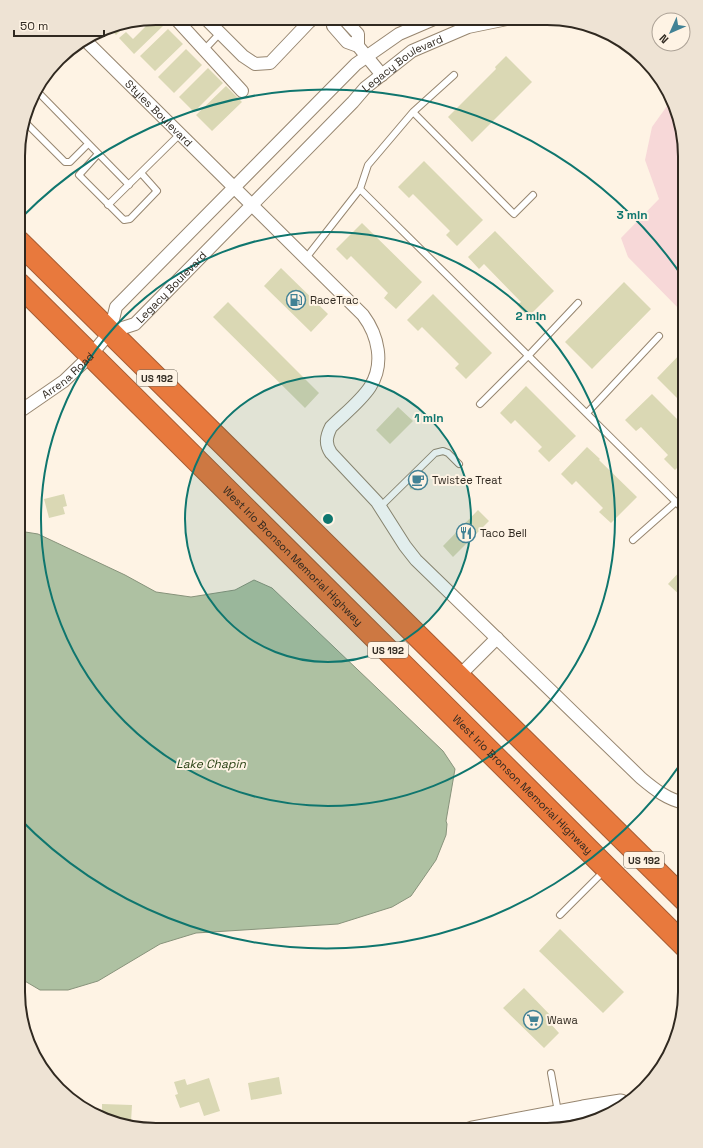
<svg xmlns="http://www.w3.org/2000/svg" width="703" height="1148" font-family="'Space Grotesk',sans-serif">
	<style>
		.green { fill: #f7d8d8 }
		.water { fill: #aec1a2; stroke: #88937b }
		.building { fill: #dad8b4 }
		.lines { fill: none; stroke-linecap: round; stroke-linejoin: round }
		.lane-casing { stroke: #978670; stroke-width: 8 }
		.street-casing { stroke: #978670; stroke-width: 14 }
		.secondary-casing { stroke: #978670; stroke-width: 19 }
		.highway-casing { stroke: #a85d33; stroke-width: 24 }
		.lane { stroke: #fff; stroke-width: 6 }
		.street { stroke: #fff; stroke-width: 12 }
		.secondary { stroke: #fff; stroke-width: 17 }
		.highway { stroke: #e8793d; stroke-width: 22 }
		.ring { fill: none; stroke: #0f766e; stroke-width: 2 }
		.labels { text-anchor: middle; stroke-width: 4; stroke-linejoin: round; paint-order: stroke }
		.shield { fill: #fef3e4; stroke: #6e665b; stroke-width: 1 }
		.shield-label { font-size: 10px; font-weight: bold; fill: #302920 }
		.street-label { font-size: 11px; fill: #302920; stroke: #fef3e4 }
		.poi-label { font-size: 11px; fill: #302920; stroke: #fef3e4; text-anchor: start }
		.water-label { font-size: 12px; font-style: italic; fill: #274012; stroke: #fef3e4 }
		.rim { fill: none; stroke: #302920; stroke-width: 2 }
		.centre { fill: #0f766e; stroke: #fef3e4; stroke-width: 2 }
		.ring-label { font-size: 12px; text-anchor: middle; font-weight: bold; fill: #0f766e; stroke: #fef3e4; stroke-width: 4; stroke-linejoin: round; paint-order: stroke }
	</style>
	<rect width="100%" height="100%" fill="#fef3e4"/>
	<path class="green" d="M672,99L675,103L685,156V315L628,257L621,238L659,199L645,160L652,127Z"/>
	<path class="water" d="M19,531L38,534L125,575L156,592L191,597L235,590L254,580L272,588L443,751L455,769L446,821L447,824L446,835L436,860L411,896L392,907L338,924L196,933L160,944L98,981L68,990H40L18,977Z"/>
	<path class="building" d="M156,18L163,26L134,54L119,38L126,32L133,39L146,26L141,21Z
		M127,24L116,35L108,27Z
		M168,29L183,44L155,71L140,56Z
		M186,49L202,65L174,93L158,77Z
		M506,56L532,82L472,142L448,117L496,69L495,67Z
		M208,68L223,83L194,112L179,97Z
		M226,86L242,102L212,131L196,115Z
		M424,161L483,220L457,246L446,235L450,231L413,194L409,198L398,187Z
		M362,223L422,282L396,309L384,298L388,293L351,256L347,260L336,249Z
		M495,231L554,291L528,317L517,305L521,302L484,264L479,269L468,257Z
		M281,268L328,314L311,332L264,286Z
		M624,282L651,309L592,369L565,342Z
		M433,294L492,353L466,379L455,368L459,364L422,327L418,331L407,320Z
		M228,302L319,393L305,408L213,317Z
		M685,349V401L682,403L657,378Z
		M526,386L576,436L549,462L538,451L542,447L515,420L511,424L500,413Z
		M652,394L685,427V460L675,470L664,459L668,455L641,427L636,431L625,420Z
		M398,407L413,421L390,444L376,430Z
		M587,447L600,459L599,460L637,497L611,523L599,512L603,508L576,481L572,485L561,474Z
		M422,471L428,476L415,490L410,489L409,484Z
		M64,494L67,506L63,507L65,514L49,518L44,499Z
		M478,510L489,521L453,557L443,546Z
		M685,566V598L684,599L668,584Z
		M560,929L624,992L603,1013L539,951Z
		M524,988L553,1018L549,1022L559,1033L544,1048L503,1008Z
		M279,1077L282,1094L251,1100L248,1083Z
		M209,1078L220,1111L204,1116L199,1102L180,1108L175,1095L178,1094L174,1082L185,1079L187,1085Z
		M102,1104L132,1105L131,1122L120,1121L102,1114Z"/>
	<g class="lines">
		<g class="lane-casing">
			<path id="lane" d="M205,49L220,33
				M36,90L129,185
				M413,112L514,214L533,195
				M24,121L65,162H70L88,144
				M98,154L79,175L124,220L130,219L157,191L141,173
				M360,189L685,511
				M108,205L180,134
				M306,258L360,189L368,165L413,112L454,75
				M480,404L528,356L578,303
				M587,413L659,336
				M380,507L435,453L443,451L448,453L459,464
				M633,540L676,502
				M560,915L604,871
				M551,1073L558,1112"/>
		</g>
		<g class="street-casing">
			<g id="street">
				<path d="M175,18L242,91"/>
				<path d="M205,18L243,56L255,64L270,63L309,22L314,18"/>
				<path d="M335,19L333,26L347,42L358,46L382,75"/>
				<path d="M344,19L358,34V46"/>
				<path id="s1" d="M85,40L363,315C378,335 385,364 370,387C360,402 344,414 331,427C326,437 325,444 331,453L377,502L405,546L416,560L641,778C654,789 668,800 685,803"/>
				<path id="s2" d="M110,332L135,324L353,102L365,88L412,51L468,27L507,19"/>
				<path id="s3" d="M19,412L64,381L91,355L110,332L116,307L356,64L399,34L434,19"/>
				<path d="M459,676L497,638"/>
			</g>
		</g>
		<g class="secondary-casing">
			<path id="secondary" d="M472,1130L583,1109L621,1103"/>
		</g>
		<g class="highway-casing">
			<g id="highway">
				<path d="M19,242L685,900"/>
				<path id="s4" d="M19,284L270,533L685,946"/>
			</g>
		</g>
		<use href="#lane" class="lane"/>
		<use href="#street" class="street"/>
		<use href="#secondary" class="secondary"/>
		<use href="#highway" class="highway"/>
	</g>
	<circle cx="328" cy="519" r="143" fill="#0f766e" fill-opacity=".12"/>
	<g class="ring">
		<circle cx="328" cy="519" r="143"/>
		<circle cx="328" cy="519" r="287"/>
		<path d="M684 759A430 430 0 0 1 19 818M21 218A430 430 0 0 1 684 279"/>
	</g>
	<defs>
		<g id="fuel-ring" transform="scale(1)"><circle r="9.5" fill="#fef3e4" stroke="#428295" stroke-width="1.5"/><path d="M-5.5-6h7V0h2V4h1.3V-2.5L3-4.5l.8-.8L6-3V5H2.5V1h-1V6h-7ZM-4.2-4.7v3.2H.2V-4.7Z" fill="#428295"/></g>
		<g id="cafe-ring" transform="scale(1)"><circle r="9.5" fill="#fef3e4" stroke="#428295" stroke-width="1.5"/><path d="M-5.5-4.5H6V0H3Q3 3.5 0 3.5H-2.5Q-5.5 3.5-5.5 0ZM3-3.2v2h1.7v-2ZM-6 4.5H4V6H-6Z" fill="#428295"/></g>
		<g id="restaurant-ring" transform="scale(1)"><circle r="9.5" fill="#fef3e4" stroke="#428295" stroke-width="1.5"/><path d="M-5-6h1v4h1v-4h1v4h1v-4h1v5L-1.5 .5V6h-2V.5L-5-1ZM5-6V6H3V1.5H1.5Q1.5-4 5-6Z" fill="#428295"/></g>
		<g id="supermarket-ring" transform="scale(1)"><circle r="9.5" fill="#fef3e4" stroke="#428295" stroke-width="1.5"/><path d="M-6-5.5h2.5l.6 2H6L4.5 2H-2.5L-4.4-4H-6ZM-1.5 3.2a1.3 1.3 0 1 0 .1 0ZM3 3.2a1.3 1.3 0 1 0 .1 0Z" fill="#428295"/></g>
	</defs>
	<g fill-rule="evenodd">
		<use href="#fuel-ring" x="296" y="300"/>
		<use href="#cafe-ring" x="418" y="480"/>
		<use href="#restaurant-ring" x="466" y="533"/>
		<use href="#supermarket-ring" x="533" y="1020"/>
	</g>
	<g class="labels">
		<g class="shield">
			<rect x="137" y="370" width="40" height="16" rx="3"/>
			<rect x="368" y="642" width="40" height="16" rx="3"/>
			<rect x="624" y="852" width="40" height="16" rx="3"/>
		</g>
		<g class="shield-label">
			<text x="157" y="382">US 192</text>
			<text x="388" y="654">US 192</text>
			<text x="644" y="864">US 192</text>
		</g>
		<g class="street-label">
			<text dy="4" stroke="none"><textPath href="#s2" startOffset="401">Legacy Boulevard</textPath></text>
			<text dy="4" stroke="none"><textPath href="#s1" startOffset="104">Styles Boulevard</textPath></text>
			<text dy="4" stroke="none"><textPath href="#s2" startOffset="78">Legacy Boulevard</textPath></text>
			<text dy="4" stroke="none"><textPath href="#s3" startOffset="61">Arrena Road</textPath></text>
			<text dy="4" stroke="none"><textPath href="#s4" startOffset="386">West Irlo Bronson Memorial Highway</textPath></text>
			<text dy="4" stroke="none"><textPath href="#s4" startOffset="710">West Irlo Bronson Memorial Highway</textPath></text>
		</g>
		<g class="poi-label">
			<text x="310" y="304">RaceTrac</text>
			<text x="432" y="484">Twistee Treat</text>
			<text x="480" y="537">Taco Bell</text>
			<text x="547" y="1024">Wawa</text>
		</g>
		<g class="water-label">
			<text x="211" y="768">Lake Chapin</text>
		</g>
	</g>
	<path d="M0 0H703V1148H0ZM156 25H547A131 131 0 0 1 678 156V992A131 131 0 0 1 547 1123H156A131 131 0 0 1 25 992V156A131 131 0 0 1 156 25Z" fill="#eee3d4" fill-rule="evenodd"/>
	<path class="rim" d="M156 25H547A131 131 0 0 1 678 156V992A131 131 0 0 1 547 1123H156A131 131 0 0 1 25 992V156A131 131 0 0 1 156 25Z"/>
	<circle cx="328" cy="519" r="6" class="centre"/>
	<g class="ring-label">
		<text x="632" y="219">3 min</text>
		<text x="531" y="320">2 min</text>
		<text x="429" y="422">1 min</text>
	</g>
	<g transform="translate(671 32) rotate(225)"><circle r="19" fill="#fef3e4" stroke="#aca296"/>
	<path d="M0-3L7 15L0 10L-7 15Z" fill="#428295"/>
	<text y="-6" font-size="11" font-weight="bold" text-anchor="middle" fill="#302920">N</text>
	</g>
	<path d="M14 30v6h90v-6" fill="none" stroke="#302920" stroke-width="2"/>
	<text x="20" y="30" font-size="12" fill="#302920" stroke="#fef3e4" stroke-width="3" paint-order="stroke">50 m</text>
</svg>
